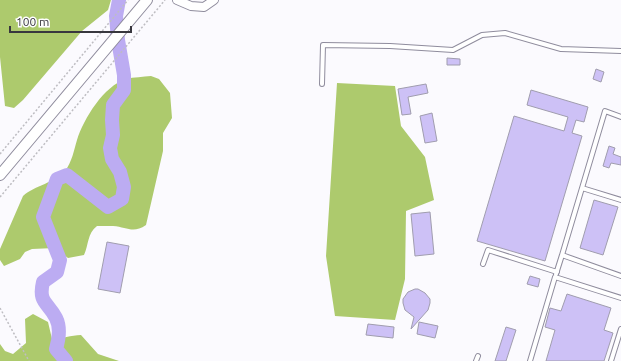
<svg xmlns="http://www.w3.org/2000/svg" width="621" height="361" font-family="Ubuntu,sans-serif">
	<style>
		.forest { fill: #adca6d }
		.lines { fill: none; stroke-linecap: round; stroke-linejoin: round }
		.river { stroke: #bcacf2; stroke-width: 14 }
		.building { fill: #cdc1f6; stroke: #a09dae }
		.service-casing { stroke: #8f8c9d; stroke-width: 6 }
		.minor-casing { stroke: #8f8c9d; stroke-width: 10 }
		.tertiary-casing { stroke: #8f8c9d; stroke-width: 12 }
		.path { stroke: #bebdc2; stroke-width: 1.5; stroke-dasharray: 2 2; stroke-linecap: butt }
		.service { stroke: #fff; stroke-width: 4 }
		.minor { stroke: #fff; stroke-width: 8 }
		.tertiary { stroke: #fff; stroke-width: 10 }
	</style>
	<rect width="100%" height="100%" fill="#fbfafe"/>
	<path class="forest" d="M0,0H111L108,10L82,31L23,100L14,108L5,106L0,57Z
		M151,76L159,79L170,93L172,118L163,133V151L146,225C133,234 127,227 113,226C108,226 102,226 97,226C87,234 89,244 84,255L68,258L55,248L32,249L25,252L20,259L4,266L0,260V249L23,196C35,185 55,183 65,171C72,162 74,150 77,140C84,118 104,86 126,79C134,77 143,77 151,76Z
		M337,83L395,86L401,126L425,157L434,200L406,211L405,279L395,320L335,316L326,256Z
		M33,314L48,322L52,339C62,339 71,335 81,335L98,354L119,361H0V344L5,351L13,354L26,343L25,319Z"/>
	<g class="lines">
		<path class="river" d="M66,361L56,349C59,339 61,328 56,318C48,302 38,303 43,282L57,272L60,260L43,217L57,179L67,175L108,207L122,199L124,187L120,172L112,159L110,148L113,135L112,120L113,105L124,90V75L118,40L116,16L119,0"/>
	</g>
	<path class="building" d="M447,58L460,59V65H447Z
		M596,69L604,72L601,82L593,79Z
		M426,84L428,93L408,97L411,114L402,115L398,89Z
		M531,90L588,107L584,122L576,120L572,133L582,136L545,261L477,241L514,116L564,131L568,117L527,105Z
		M432,113L437,141L425,143L420,116Z
		M609,146L615,148L613,154L621,157V165L611,163L609,168L603,166Z
		M594,200L618,207L603,255L580,248Z
		M430,212L434,254L415,256L411,214Z
		M107,242L129,246L120,293L98,289Z
		M530,276L540,279L538,287L527,284Z
		M415,289H418L425,293L430,299V303L428,310L411,329L414,317L405,310L403,303V299L408,292Z
		M567,294L611,308L604,330L613,333L604,361H546L555,330L545,327L550,308L561,311Z
		M419,322L438,326L435,338L417,334Z
		M368,324L394,327L393,338L366,335Z
		M506,327L516,330L506,361H495Z"/>
	<g class="lines">
		<g class="service-casing">
			<path id="service" d="M322,84L323,45L390,46L453,50L482,35L505,33L561,49L621,51
				M621,117L605,111L562,255L621,276
				M582,188L621,200
				M483,264L488,250L557,272
				M556,274L562,255
				M476,361L478,356
				M530,361L555,277L621,298
				M611,361L621,329"/>
		</g>
		<g class="minor-casing">
			<path id="minor" d="M177,0L191,6L204,7L214,0"/>
		</g>
		<g class="tertiary-casing">
			<path id="tertiary" d="M0,175L147,0"/>
		</g>
		<path class="path" d="M0,154L128,0
			M0,197L165,0
			M0,308L29,361"/>
		<use href="#service" class="service"/>
		<use href="#minor" class="minor"/>
		<use href="#tertiary" class="tertiary"/>
	</g>
	<path d="M10 26v6h121v-6" fill="none" stroke="#38373e" stroke-width="2"/>
	<text x="16" y="26" font-size="12" fill="#38373e" stroke="#ffffff" stroke-width="3" paint-order="stroke">100 m</text>
</svg>
